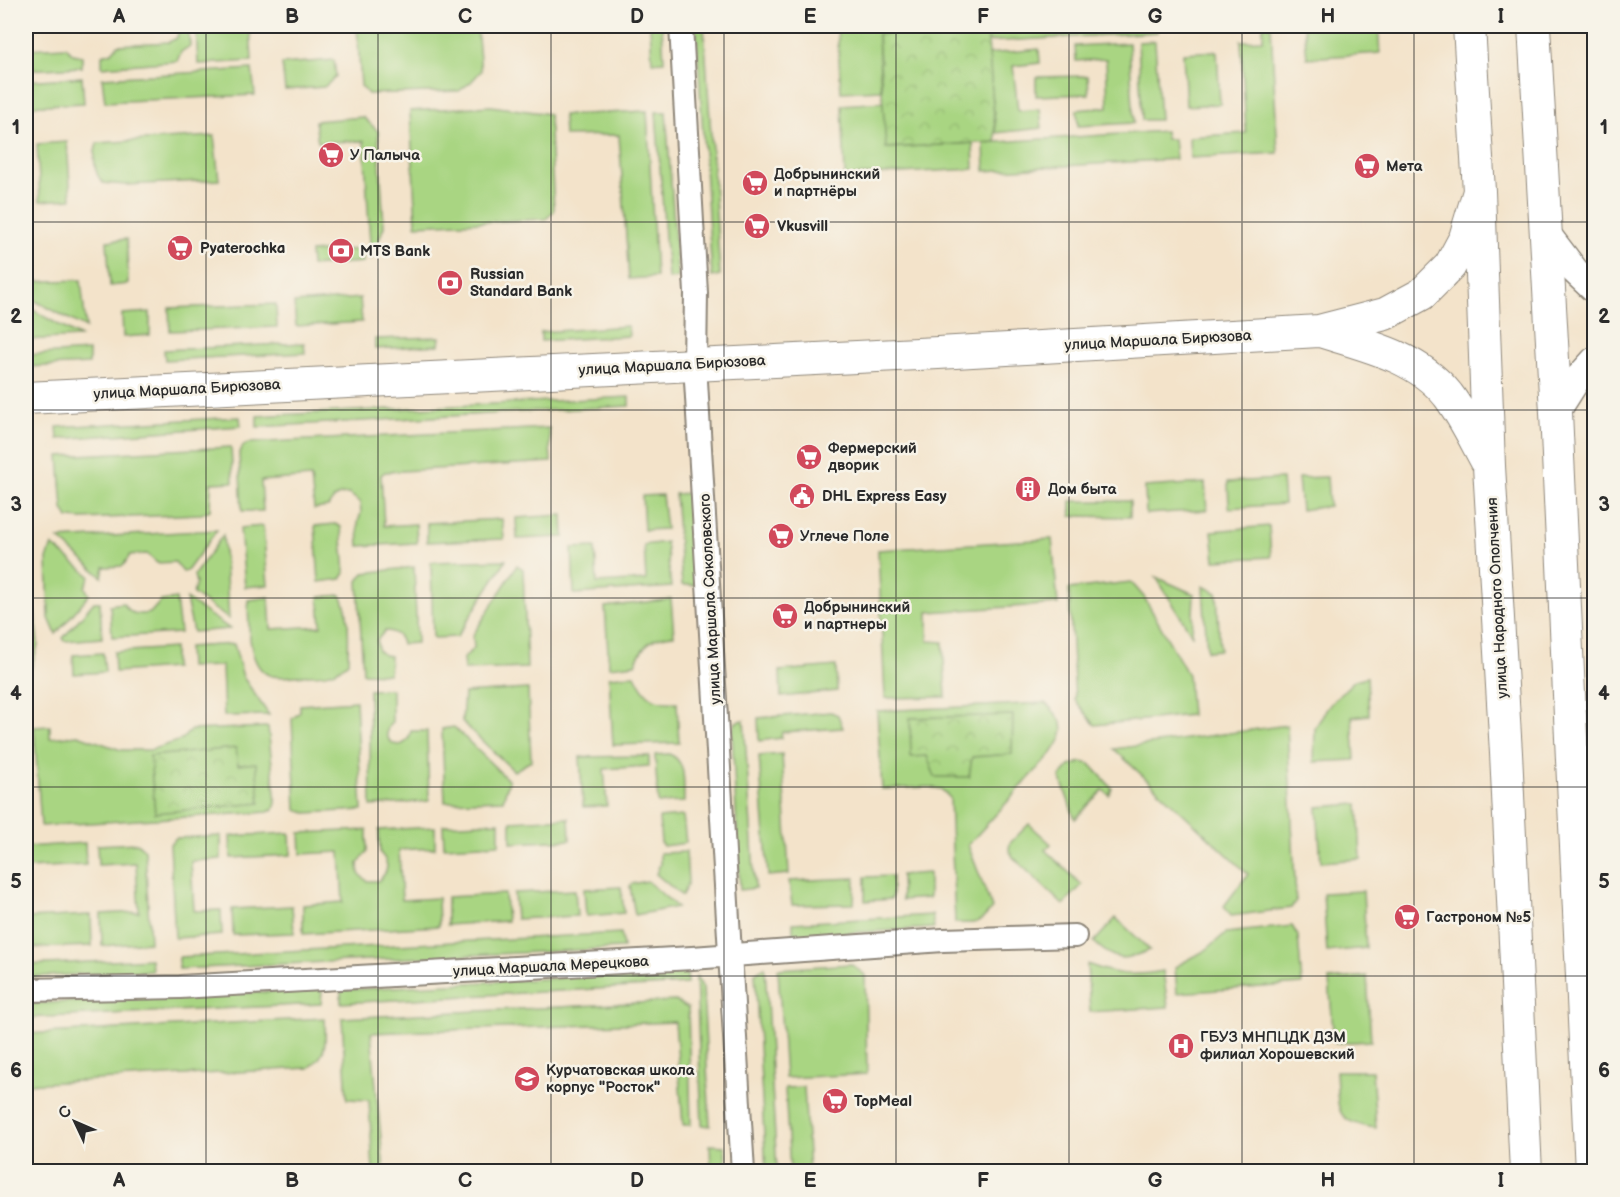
<svg xmlns="http://www.w3.org/2000/svg" width="1620" height="1197" font-family="'Balsamiq Sans',sans-serif">
	<style>
		.green { fill: #a9d582; stroke: #6a8056; stroke-width: 1.5 }
		.park { fill: url(#park-crowns); stroke: #6a8056; stroke-width: 1.5 }
		.lines { fill: none; stroke-linecap: round; stroke-linejoin: round }
		.minor-casing { stroke: #8f877a; stroke-width: 26 }
		.tertiary-casing { stroke: #8f877a; stroke-width: 30 }
		.secondary-casing { stroke: #8f877a; stroke-width: 34 }
		.minor { stroke: #fff; stroke-width: 22 }
		.tertiary { stroke: #fff; stroke-width: 27 }
		.secondary { stroke: #fff; stroke-width: 32 }
		.grid { fill: none; stroke: #2b2b2b; stroke-width: 1.5; stroke-opacity: 0.55 }
		.labels { text-anchor: middle; stroke-width: 5; stroke-linejoin: round; paint-order: stroke }
		.poi-label { font-size: 15px; font-weight: bold; fill: #2b2b2b; stroke: #f7f3e8; text-anchor: start }
		.street-label { font-size: 15px; fill: #2b2b2b; stroke: #f7f3e8 }
		.neatline { fill: none; stroke: #2b2b2b; stroke-width: 2 }
		.grid-label { font-size: 20px; text-anchor: middle; font-weight: bold; fill: #2b2b2b }
	</style>
	<defs>
		<pattern id="park-crowns" width="20" height="18" patternUnits="userSpaceOnUse" patternTransform="scale(1.5)"><rect width="20" height="18" fill="#a9d582"/><path d="M2 6a3 3 0 1 1 6 0M12 15a3 3 0 1 1 6 0" fill="none" stroke="#92b770"/></pattern>
	</defs>
	<rect width="100%" height="100%" fill="#f7f3e8"/>
	<filter id="ink" filterUnits="userSpaceOnUse"><feTurbulence type="fractalNoise" baseFrequency=".0167" numOctaves="2"/><feDisplacementMap in="SourceGraphic" scale="12" xChannelSelector="R" yChannelSelector="G"/><feConvolveMatrix kernelMatrix="1 2 1 2 8 2 1 2 1" color-interpolation-filters="sRGB"/></filter>
	<filter id="wash" filterUnits="userSpaceOnUse"><feTurbulence type="fractalNoise" baseFrequency=".008" numOctaves="4" result="noise"/><feDisplacementMap in="SourceGraphic" scale="24" xChannelSelector="R" yChannelSelector="G"/><feGaussianBlur stdDeviation="1.35" result="paint"/><feColorMatrix in="noise" values="0 0 0 0 0 0 0 0 0 0 0 0 0 0 0 0 0 1.4 0 .05"/><feComposite in="paint" operator="in"/></filter>
	<g filter="url(#wash)">
		<rect width="100%" height="100%" fill="#f3e3ca"/>
		<path class="green" d="M188,26L190,46L181,52L177,61L102,67V55L112,52L118,45L169,42L177,38L179,27Z
			M196,26H250L252,61L198,64Z
			M357,26H477L481,71L471,82L459,91L368,94L361,86Z
			M650,26H662L664,61L652,62Z
			M696,26H704L720,275L712,277Z
			M837,26H1156L1157,32L987,42L986,28L878,35L881,90L841,92Z
			M1263,26H1271L1278,153L1190,158L1189,137L1246,133L1241,41L1263,40Z
			M1304,26H1378L1380,53L1307,58Z
			M1155,41L1160,120H1142L1138,42Z
			M1129,43L1134,123L1078,126L1077,110L1108,107L1106,59L1076,61L1075,46Z
			M66,47L73,54L82,56V67L26,70V49Z
			M1039,49L1040,63L1013,66L1018,111L1040,109L1042,128L996,133L988,54Z
			M1217,51L1220,104L1186,106L1183,53Z
			M334,60L336,77L324,87L285,90L282,64Z
			M252,69L255,95L105,102L102,78Z
			M1088,76L1089,94L1036,96V77Z
			M82,77L84,103L26,106V81Z
			M884,102L887,148L973,143L974,169L845,176L842,105Z
			M491,106L549,114L554,211L546,219L416,225L410,111Z
			M647,111L656,277L629,279L619,135L564,136L563,115Z
			M656,112H666L678,278L668,279Z
			M363,117L378,131L384,227L371,260L364,141L318,142L315,121Z
			M1165,131L1166,139H1174L1176,159L985,171L984,143Z
			M214,136L219,180L126,185L103,183C93,172 93,156 97,143Z
			M67,142L71,199L40,201L37,144Z
			M127,239L128,284L110,286L107,241Z
			M363,249V262L311,266L310,252Z
			M81,280L86,328L26,296V282Z
			M360,298L362,322L296,326L294,303Z
			M276,304L277,327L170,331L169,308Z
			M26,306L80,337L26,340Z
			M150,312V335L123,337L122,314Z
			M628,326L629,336L541,341V332Z
			M440,337L439,345L375,349V339Z
			M304,343L305,353L165,360L164,350Z
			M89,351V364L26,367V355Z
			M629,397V406L257,427V416Z
			M240,417L241,426L58,439L57,427Z
			M549,428L551,462L385,472L381,475L384,526L416,524L417,543L359,546L358,522L361,513L360,502L349,494C337,494 334,497 328,507L314,509L311,477L261,481L263,511H242L239,455L243,446L248,443Z
			M231,447L233,482L211,483L210,510L201,514L82,519L68,518L63,509L59,456Z
			M1327,477L1329,506L1301,510L1298,478Z
			M1282,479L1284,504L1229,508L1228,482Z
			M1205,483L1207,510L1146,514L1145,487Z
			M691,493L695,585H682L675,494Z
			M662,495L666,529L644,530L642,496Z
			M1071,501H1130V517L1071,516Z
			M563,515L564,537L517,539L516,518Z
			M502,519L504,539L427,542V523Z
			M335,524L341,527L345,573L341,579L319,582L315,526Z
			M263,526L268,585L245,587L240,528Z
			M1269,526L1271,557L1215,560L1212,531Z
			M217,530L187,571L183,572L175,562L157,563L147,554L130,555L123,566L104,567L102,577L59,539Z
			M223,535L229,619L193,594L196,583L194,575Z
			M26,538H31L34,597L26,598Z
			M1052,539L1058,604L928,612V641L943,642L946,697L885,698L878,550Z
			M666,542L671,587L574,594L572,548L595,547L597,583L646,580L644,545Z
			M52,545L90,576L85,587L89,595L56,634L49,618L47,559Z
			M506,560L457,637L433,638L431,562Z
			M517,565L523,569L527,668L464,670L463,659L474,648L473,635Z
			M414,567L417,643L402,644C400,635 395,631 385,631L377,640L378,650L384,655L390,656L389,674L363,673L358,581L364,573Z
			M1156,577L1194,594L1192,635Z
			M1131,582L1144,597L1188,675L1191,715L1095,725L1075,700L1069,589Z
			M1203,586L1217,593L1220,650L1207,651Z
			M341,595C351,613 348,642 348,662C335,675 322,675 305,675C295,676 282,678 272,676C246,670 249,620 248,600L269,597L271,629L321,626L319,597Z
			M176,599L180,633L112,637L110,605L123,603C130,615 137,615 150,613L161,601Z
			M186,599L230,629L193,632Z
			M671,599L674,635C653,636 643,644 635,664L609,667L605,607Z
			M94,602H100L102,638L65,641L63,638Z
			M34,609L38,645L26,685V610Z
			M234,644L243,677L269,715L224,716L222,666L189,667L188,647Z
			M174,648V668L115,672L114,652Z
			M103,653L105,672L74,674L73,655Z
			M836,666L837,691L781,697L780,671Z
			M635,675C644,695 653,704 677,702L679,743L613,745L609,677Z
			M1367,677L1369,715L1352,717L1355,760L1314,762L1315,728L1330,704L1355,680Z
			M392,689V722C375,740 406,758 411,731H427L429,801L371,806L369,690Z
			M528,689L531,761L514,771L462,722L464,693Z
			M356,701L362,810L306,813L296,810L292,719L300,712V705Z
			M1046,703C1065,723 1069,730 1052,753L968,845L992,908C980,925 975,924 955,923L950,798L941,789L928,787L882,789L877,711Z
			M831,712L838,715L843,728L782,732L781,738L759,741L758,718Z
			M744,720L755,888L740,890L732,732L736,722Z
			M1287,725L1296,901L1291,908L1231,916L1224,906L1248,874L1114,749Z
			M50,726V738L78,735L121,750H150L181,740L191,730L268,727L276,803L274,809L268,812L41,826L34,727Z
			M454,727L509,781L503,800L445,802L442,729Z
			M669,754C688,761 683,785 684,802L658,803L655,755Z
			M782,754L789,874L768,876L759,756Z
			M649,756V766L604,769L607,806L583,807L580,757Z
			M1081,762L1090,764L1112,788L1109,795L1103,790L1075,819L1060,777L1070,766Z
			M1358,804L1361,859L1321,862L1317,807Z
			M683,816L686,843L663,846L661,843L659,818Z
			M569,818L570,840L511,843V821Z
			M499,822V844L444,847L443,825Z
			M1029,824L1051,844L1045,850L1082,885L1063,905L1013,857L1009,850L1010,843Z
			M435,827V848L399,850L402,900L438,898L439,926L303,934V905L343,902L340,852L301,854L300,833L367,830V852L358,863L359,874L367,881H378C389,872 390,863 380,853L379,830Z
			M290,833L291,855L231,858L230,836Z
			M221,836V859L191,861L194,911L221,910L222,935L175,938L170,844L176,838Z
			M85,843L86,865L27,868L26,847Z
			M137,843L145,850L150,942L102,946L101,914L139,912L136,863L98,865L97,845Z
			M686,852L688,882L682,896L656,874L660,864V853Z
			M929,873V898L902,900L901,875Z
			M892,876V899L865,901V877Z
			M855,878L854,904L792,905L789,881Z
			M647,881L677,907L635,915L630,886L632,884Z
			M621,887L624,913L586,916L584,889Z
			M575,890L577,916L516,919L514,893Z
			M1363,891L1366,948L1327,952L1323,893Z
			M505,894L507,921L447,925V897Z
			M292,906L294,933L233,935L232,909Z
			M91,915L92,946L30,948L28,918Z
			M932,915L934,928L793,936V923Z
			M1116,918L1150,950C1121,961 1116,962 1094,942Z
			M1292,926L1298,936L1302,984L1177,993L1175,967L1206,950L1226,933Z
			M621,933L623,948L179,969V957Z
			M151,959L152,971L26,977V965Z
			M851,964L865,975L867,1074L785,1078L778,969Z
			M1087,964C1116,975 1132,977 1163,971L1168,1007L1090,1012Z
			M765,967L777,1171H766L755,973Z
			M687,971V984L341,1003V990Z
			M696,976L703,988L710,1126L702,1125Z
			M1367,976L1371,1041L1334,1043L1329,980Z
			M322,989L321,1004L26,1018V1004Z
			M675,1001L688,1008L691,1125H683L675,1022L371,1033L384,1171H373L369,1100L347,1099L342,1018Z
			M325,1018C325,1040 329,1054 309,1068L26,1084V1034Z
			M1336,1071H1372L1376,1128C1332,1122 1339,1110 1336,1071Z
			M804,1087L809,1171H790L785,1088Z
			M710,1145L725,1146L726,1171H711Z"/>
		<path class="park" d="M987,28L996,142L886,148L878,34Z
			M1013,715L1012,754L972,757L969,777H935L927,756L911,757L910,718Z
			M236,748L238,765L256,763L260,803L155,813L150,756Z"/>
	</g>
	<g filter="url(#ink)">
		<g class="lines">
			<g class="minor-casing">
				<path id="minor" d="M681,26L696,293L695,364L743,1172
					M26,990L180,987L692,958L943,940L1075,936"/>
			</g>
			<g class="tertiary-casing">
				<path id="tertiary" d="M1546,233L1575,271L1594,289
					M1556,412L1575,382L1594,361"/>
			</g>
			<g class="secondary-casing">
				<path id="secondary" d="M1469,26L1479,191L1489,466L1506,753L1526,1172
					M1534,26L1556,412L1591,1172
					M1320,331C1365,345 1417,356 1448,395C1463,415 1474,438 1486,460
					M26,398L938,353L1319,331L1385,314L1422,294L1450,266L1465,238L1479,191"/>
			</g>
			<use href="#minor" class="minor"/>
			<use href="#tertiary" class="tertiary"/>
			<use href="#secondary" class="secondary"/>
		</g>
	</g>
	<path class="grid" d="M206,26V1172M378,26V1172M551,26V1172M724,26V1172M896,26V1172M1069,26V1172M1242,26V1172M1414,26V1172M26,222H1594M26,410H1594M26,598H1594M26,787H1594M26,976H1594"/>
	<defs>
		<g id="supermarket-disc" transform="scale(1.35)"><circle r="9.5" fill="#d1495b" stroke="#f7f3e8"/><path d="M-6-5.5h2.5l.6 2H6L4.5 2H-2.5L-4.4-4H-6ZM-1.5 3.2a1.3 1.3 0 1 0 .1 0ZM3 3.2a1.3 1.3 0 1 0 .1 0Z" fill="#fff"/></g>
		<g id="bank-disc" transform="scale(1.35)"><circle r="9.5" fill="#d1495b" stroke="#f7f3e8"/><path d="M-6-4H6V4H-6ZM0-2.3a2.3 2.3 0 1 0 0 4.6a2.3 2.3 0 1 0 0-4.6Z" fill="#fff"/></g>
		<g id="building-disc" transform="scale(1.35)"><circle r="9.5" fill="#d1495b" stroke="#f7f3e8"/><path d="M-4-6H4V6H1V3H-1V6H-4ZM-2.5-4.3h1.7v1.8h-1.7ZM.8-4.3h1.7v1.8H.8ZM-2.5-1h1.7V.8h-1.7ZM.8-1h1.7V.8H.8Z" fill="#fff"/></g>
		<g id="civic-disc" transform="scale(1.35)"><circle r="9.5" fill="#d1495b" stroke="#f7f3e8"/><path d="M-.6-6.5H3V-4.5H.6V-3L4-1V1h2V6H-6V1h2V-1L-.6-3ZM-1.2 2.5V6h2.4V2.5Z" fill="#fff"/></g>
		<g id="hospital-disc" transform="scale(1.35)"><circle r="9.5" fill="#d1495b" stroke="#f7f3e8"/><path d="M-5-5h3v3.5h4V-5h3V5h-3V1.5h-4V5h-3Z" fill="#fff"/></g>
		<g id="school-disc" transform="scale(1.35)"><circle r="9.5" fill="#d1495b" stroke="#f7f3e8"/><path d="M0-5L7-2L0 1L-7-2ZM-4 1L0 2.5L4 1V4Q0 6-4 4Z" fill="#fff"/></g>
	</defs>
	<g fill-rule="evenodd">
		<use href="#supermarket-disc" x="331" y="155"/>
		<use href="#supermarket-disc" x="1367" y="166"/>
		<use href="#supermarket-disc" x="755" y="183"/>
		<use href="#supermarket-disc" x="757" y="226"/>
		<use href="#supermarket-disc" x="180" y="248"/>
		<use href="#bank-disc" x="341" y="251"/>
		<use href="#bank-disc" x="450" y="283"/>
		<use href="#supermarket-disc" x="809" y="457"/>
		<use href="#building-disc" x="1028" y="489"/>
		<use href="#civic-disc" x="802" y="496"/>
		<use href="#supermarket-disc" x="781" y="536"/>
		<use href="#supermarket-disc" x="785" y="616"/>
		<use href="#supermarket-disc" x="1407" y="917"/>
		<use href="#hospital-disc" x="1181" y="1046"/>
		<use href="#school-disc" x="527" y="1079"/>
		<use href="#supermarket-disc" x="835" y="1101"/>
	</g>
	<g class="labels">
		<g class="poi-label">
			<text x="350" y="160">У Палыча</text>
			<text x="1386" y="171">Мета</text>
			<text x="774" y="179">Добрынинский<tspan x="774" dy="17">и партнёры</tspan></text>
			<text x="777" y="231">Vkusvill</text>
			<text x="200" y="253">Pyaterochka</text>
			<text x="360" y="256">MTS Bank</text>
			<text x="470" y="279">Russian<tspan x="470" dy="17">Standard Bank</tspan></text>
			<text x="828" y="453">Фермерский<tspan x="828" dy="17">дворик</tspan></text>
			<text x="1048" y="494">Дом быта</text>
			<text x="822" y="501">DHL Express Easy</text>
			<text x="800" y="541">Углече Поле</text>
			<text x="804" y="612">Добрынинский<tspan x="804" dy="17">и партнеры</tspan></text>
			<text x="1426" y="922">Гастроном №5</text>
			<text x="1200" y="1042">ГБУЗ МНПЦДК ДЗМ<tspan x="1200" dy="17">филиал Хорошевский</tspan></text>
			<text x="546" y="1075">Курчатовская школа<tspan x="546" dy="17">корпус "Росток"</tspan></text>
			<text x="854" y="1106">TopMeal</text>
		</g>
		<g class="street-label">
			<text transform="translate(1158 340) rotate(-3)" y="5">улица Маршала Бирюзова</text>
			<text transform="translate(672 365) rotate(-3)" y="5">улица Маршала Бирюзова</text>
			<text transform="translate(187 389) rotate(-3)" y="5">улица Маршала Бирюзова</text>
			<text transform="translate(1497 598) rotate(-93)" y="5">улица Народного Ополчения</text>
			<text transform="translate(710 599) rotate(-93)" y="5">улица Маршала Соколовского</text>
			<text transform="translate(551 966) rotate(-3)" y="5">улица Маршала Мерецкова</text>
		</g>
	</g>
	<rect width="1620" height="1197" fill="none" stroke="#f7f3e8" stroke-width="66"/>
	<g transform="translate(75 1122) rotate(314)" stroke="#f7f3e8" stroke-width="4.5" paint-order="stroke">
	<path d="M0-4.5L10 22L0 15L-10 22Z" fill="#2b2b2b"/>
	<text y="-9" font-size="16" font-weight="bold" text-anchor="middle" fill="#2b2b2b">С</text>
	</g>
	<rect x="33" y="33" width="1554" height="1131" class="neatline"/>
	<g class="grid-label">
		<text x="119" y="23">A</text>
		<text x="292" y="23">B</text>
		<text x="465" y="23">C</text>
		<text x="637" y="23">D</text>
		<text x="810" y="23">E</text>
		<text x="983" y="23">F</text>
		<text x="1155" y="23">G</text>
		<text x="1328" y="23">H</text>
		<text x="1501" y="23">I</text>
		<text x="16" y="134">1</text>
		<text x="1604" y="134">1</text>
		<text x="16" y="323">2</text>
		<text x="1604" y="323">2</text>
		<text x="16" y="511">3</text>
		<text x="1604" y="511">3</text>
		<text x="16" y="700">4</text>
		<text x="1604" y="700">4</text>
		<text x="16" y="888">5</text>
		<text x="1604" y="888">5</text>
		<text x="16" y="1077">6</text>
		<text x="1604" y="1077">6</text>
		<text x="119" y="1187">A</text>
		<text x="292" y="1187">B</text>
		<text x="465" y="1187">C</text>
		<text x="637" y="1187">D</text>
		<text x="810" y="1187">E</text>
		<text x="983" y="1187">F</text>
		<text x="1155" y="1187">G</text>
		<text x="1328" y="1187">H</text>
		<text x="1501" y="1187">I</text>
	</g>
</svg>
